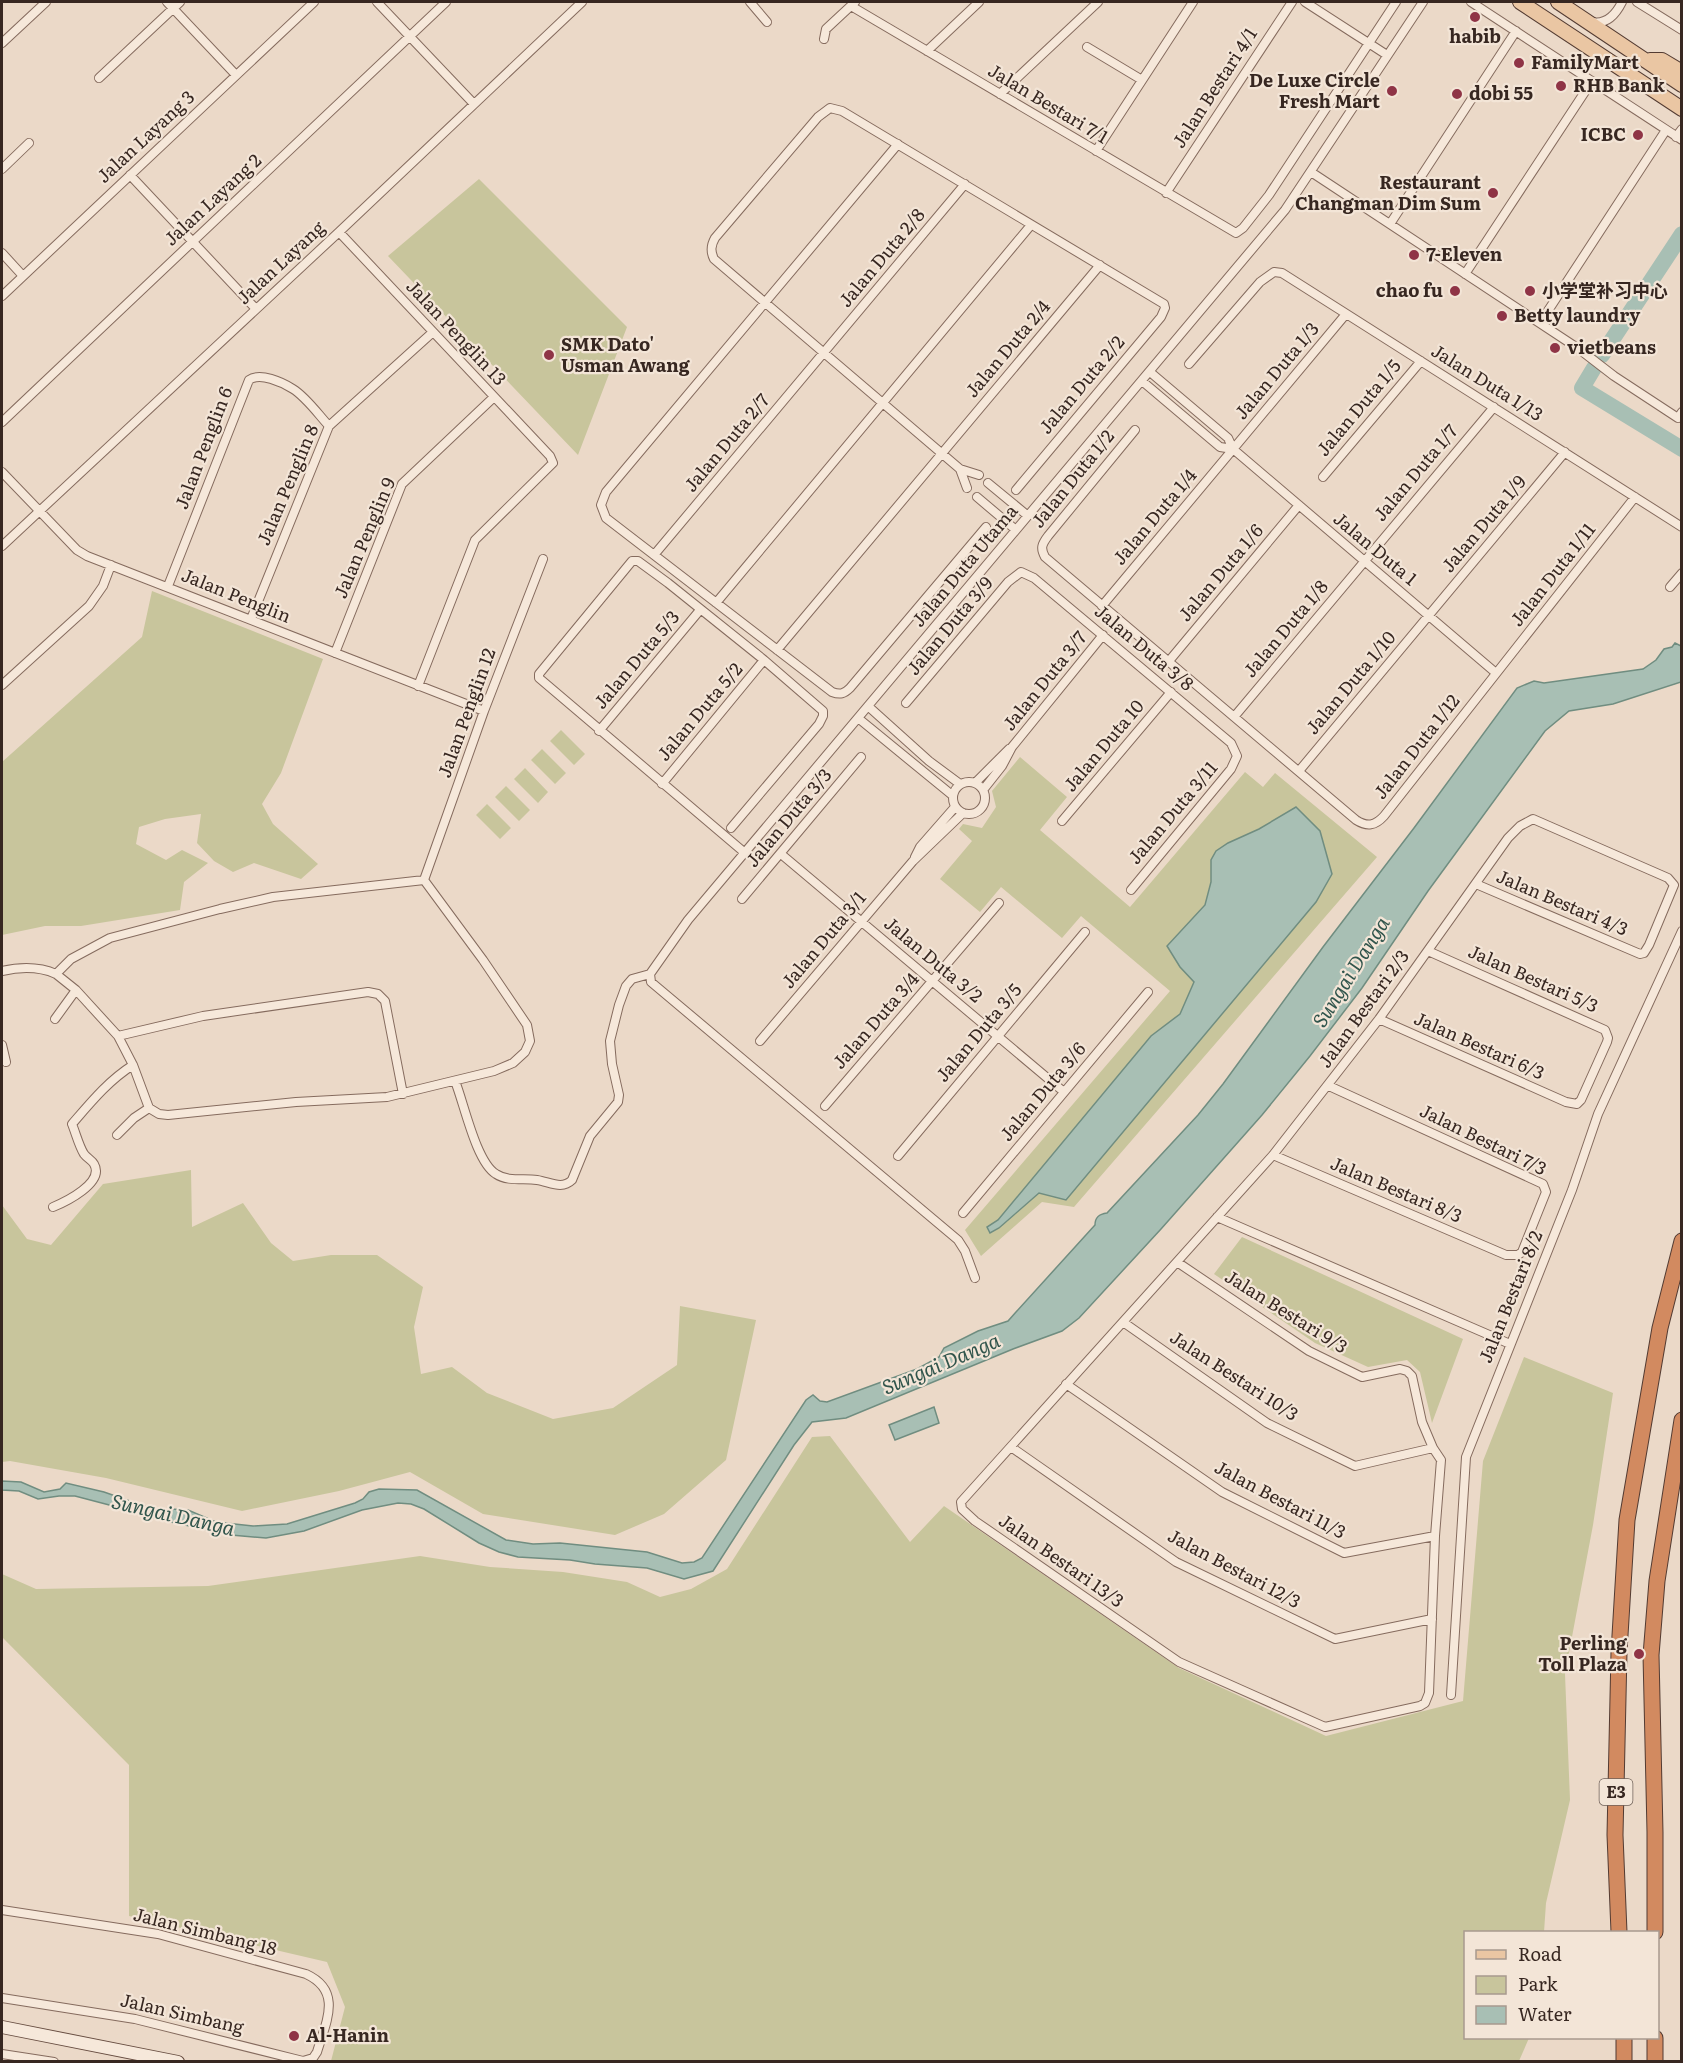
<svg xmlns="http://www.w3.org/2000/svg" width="1683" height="2063" font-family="Literata,'Noto Sans SC',serif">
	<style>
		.green { fill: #c8c59c }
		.water { fill: #a8bfb4; stroke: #708d80; stroke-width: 1.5 }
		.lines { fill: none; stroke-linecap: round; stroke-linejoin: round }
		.river { stroke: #a8bfb4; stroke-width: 16 }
		.street-casing { stroke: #856b5e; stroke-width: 10 }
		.secondary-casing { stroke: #674d41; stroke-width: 14 }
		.primary-casing { stroke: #533b32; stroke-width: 16 }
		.highway-casing { stroke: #533b32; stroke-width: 17 }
		.street { stroke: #f6e8da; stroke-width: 8 }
		.secondary { stroke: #f6e8da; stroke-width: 12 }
		.primary { stroke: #eac6a3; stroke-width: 14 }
		.highway { stroke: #d28a60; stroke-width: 15 }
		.poi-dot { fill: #8f3446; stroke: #f3e5d7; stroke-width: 2 }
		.labels { text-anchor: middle; stroke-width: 4.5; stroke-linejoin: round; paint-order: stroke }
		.shield { fill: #f3e5d7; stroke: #6f6058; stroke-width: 1.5 }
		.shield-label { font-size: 16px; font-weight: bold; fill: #372721 }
		.poi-label { font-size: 18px; font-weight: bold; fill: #372721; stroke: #f3e5d7; text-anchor: start }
		.street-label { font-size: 18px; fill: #372721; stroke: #f3e5d7 }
		.water-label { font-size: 20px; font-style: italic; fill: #31554c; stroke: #f3e5d7 }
	</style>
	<rect width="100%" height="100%" fill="#ebd9c8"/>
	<path class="green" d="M479,179L627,327L578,455L388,256Z
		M152,591L323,659L281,773L262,804L273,824L318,864L301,879L254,863L233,872L214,861L197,843L201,814L165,819L139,827L136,844L166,860L182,850L208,863L184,882L180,910L81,926H45L2,935V762L142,637Z
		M561,730L585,754L574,765L550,741Z
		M542,749L566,773L555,784L531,760Z
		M1020,757L1067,797L1040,830L1130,907L1245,772L1263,787L1275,773L1377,857L1074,1207L1042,1202L981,1256L965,1230L1170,991L1081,916L1062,938L1001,887L980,912L940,879L972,841L959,829L963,824L982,828L996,807L992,791Z
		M525,768L548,792L538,803L514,779Z
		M506,786L530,810L519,821L495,797Z
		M487,804L511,828L500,839L476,815Z
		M191,1170L192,1227L243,1203L271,1243L293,1261L331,1255H377L423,1287L414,1327L421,1374L452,1367L487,1393L553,1419L613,1408L677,1365L680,1306L756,1320L726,1460L664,1514L615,1535L483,1514L410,1472L339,1491L242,1511L106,1478L10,1461L2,1462V1205L27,1239L51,1245L103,1184Z
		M1242,1237L1463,1339L1432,1423L1420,1372L1407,1360L1368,1367L1315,1343L1214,1274Z
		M1524,1357L1613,1393L1593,1525L1565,1674L1570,1800L1546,1903L1544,1932H1466V2038H1529L1519,2061H331L345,2007L327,1962L129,1916V1765L2,1637V1574L36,1589L208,1586L420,1556L490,1567L563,1572L627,1582L660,1597L691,1589L727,1569L812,1437L830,1436L910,1542L944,1506L1179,1668L1326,1736L1463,1701L1483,1461Z"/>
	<path class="water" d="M1675,643L1681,646C1681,659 1682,670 1681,682L1613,704L1569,711L1545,731L1428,891L1362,988L1310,1056L1262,1115L1161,1229L1079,1318L1062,1331L1013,1349L846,1418L812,1422L794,1445L713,1571L684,1579L647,1568L595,1564L570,1560L518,1557L499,1552L479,1543L424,1509L411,1504L398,1503L362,1510L304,1531L266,1538L231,1535L157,1519L136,1512L75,1496H59L38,1499L19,1491L2,1490V1481L21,1482L44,1492L60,1489L66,1483L104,1492L164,1513L170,1509L188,1510L216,1522L253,1526L287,1524L355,1503L363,1499L369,1492L379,1489L417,1490L506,1540L533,1544L560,1543L647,1552L682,1563L694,1562L702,1558L806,1400L813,1395L820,1401L827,1402L917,1369L939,1357L944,1348L978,1331L1008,1321L1016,1312L1095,1225C1095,1217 1099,1214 1107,1213L1198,1115L1223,1084L1323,947L1414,828L1517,688L1534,681L1544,683L1643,669L1656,660L1664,649L1672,647Z
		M1296,807L1320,831L1332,874L1316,902L1066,1200L1039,1193L999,1228L990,1233L987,1227L998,1220L1151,1036L1180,1014L1194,982L1180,967L1167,946L1205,905L1211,882V860L1216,851L1228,843L1259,829Z
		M934,1407L939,1423L895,1440L889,1425Z"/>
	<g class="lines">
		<path class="river" d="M1602,355L1682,234
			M1594,368L1582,388L1682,449"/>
		<g class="street-casing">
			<path id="street" d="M167,2L236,75
				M377,2L474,104
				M750,2L767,22
				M1305,2L1387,55
				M1471,2L1682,140
				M1637,2L1682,30
				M851,6L1236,233L1243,228L1269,195L1396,2
				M1592,22C1607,25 1616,14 1622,2
				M824,39L826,29L855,2
				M2,43L46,2
				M1087,47L1142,80
				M927,51L979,2
				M99,78L180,2
				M1000,94L1098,2
				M1676,137L1682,129
				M898,144L606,492L601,505L606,518L832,692C840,695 844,694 850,688L986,527
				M1096,151L1193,2
				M2,169L29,143
				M1311,172L1579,349L1614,376L1678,418L1682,412
				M130,175L256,309
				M1166,193L1292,2
				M1390,224L1516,31
				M339,232L550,456L553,463L475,540L418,686
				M2,253L23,276
				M1465,274L1592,81
				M2,296L314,2
				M1540,323L1666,130
				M1189,364L1260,282L1274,272L1282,273L1682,527
				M1150,372L1228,438L1233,449L1496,673
				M1142,381L1220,447L1233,449
				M2,422L446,2
				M1135,430L1048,536C1042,544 1040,548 1045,557L1356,820C1367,827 1375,826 1384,816L1635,497
				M960,469L967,488
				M2,472L77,550L87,556L484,711
				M979,475L960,469L714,259C710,251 711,245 715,238L818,117L830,108L842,111L1164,304L1165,308L1161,317L1016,490
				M1323,477L1421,361
				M988,483L1028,516
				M977,497L1016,530
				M2,546L339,232L582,2
				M654,555L965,184
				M168,586L249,380C260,372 282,382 293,389C306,397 318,414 329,426
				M1670,587L1682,573
				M716,603L1031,225
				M1102,606L1346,314
				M251,619L329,426L433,332
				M777,650L1100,265
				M335,653L402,484L494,397
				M1169,661L1299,505
				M2,685L89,606L103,586L111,565
				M906,703L1008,582L1021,572L1034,578L1231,743L1237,756L1231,769L1131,890
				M869,707L929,761L960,784
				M1234,717L1494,407
				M858,718L952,795
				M599,731L700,610
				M1299,771L1565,452
				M953 798a16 16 0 1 1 32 0a16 16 0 1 1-32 0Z
				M975,783L1009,749
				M662,784L764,660
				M983,790L1002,766L1012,747L1103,635
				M1062,821L1171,692
				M731,828L819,724L823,716V711L764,660L668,583L638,561H632L539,674V678L745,853
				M781,854L1064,1092
				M915,857L920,847L955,807
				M424,880L484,711L543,559
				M742,899L861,757
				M2,971C20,967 38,966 56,974L71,959L110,938L220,909L273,897L424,880
				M56,974L76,990L118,1036L203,1016L368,992L378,994L385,1001L403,1094
				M55,1019L76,990
				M1379,1019L1566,1102L1577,1104L1581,1100L1607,1042L1608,1038L1605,1030L1428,951
				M118,1036L133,1065L149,1108L159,1114L168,1115L296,1102L387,1097L494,1071L513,1063L525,1052L530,1041L527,1025L483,960L424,880
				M760,1041L913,861L963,813
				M2,1045L6,1062
				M455,1081C464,1103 476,1162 496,1174C508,1182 524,1178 537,1180C550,1182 562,1190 572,1180L590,1136L618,1102L619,1095L612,1064L610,1041L619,1005L626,986L632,979L650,974
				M825,1106L999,903
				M117,1135L134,1118L149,1108
				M1273,1155L1506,1255H1518L1522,1252L1546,1192L1543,1184L1329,1086
				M898,1156L1085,932
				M53,1207C65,1202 105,1183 94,1164C92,1160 87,1158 84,1154C79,1146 76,1134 72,1124C91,1102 108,1081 133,1065
				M963,1213L1148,992
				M1217,1217L1510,1344
				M1177,1262L1309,1351L1362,1377L1400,1369L1407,1371L1412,1376L1422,1422L1433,1448L1441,1460L1435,1536L1429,1693L1425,1703L1420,1706L1325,1727L1179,1662L975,1521L962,1509L961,1502L1273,1155L1379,1019L1508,838L1520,826L1533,819L1668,878L1674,885L1649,945L1644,953L1640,954L1476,884
				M975,1278L965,1251L958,1240L651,982L650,974L688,920L1285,210L1423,2
				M1123,1322L1267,1423L1355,1466L1433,1448
				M1066,1384L1222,1492L1344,1553L1435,1536
				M1011,1447L1176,1562L1335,1639L1432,1619
				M1451,1695L1466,1457L1572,1190L1598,1114L1682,931
				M2,1910L158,1934L306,1974C343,1991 326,2022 317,2052L313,2058L303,2061L135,2019L2,1998
				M2,2054L54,2062"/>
		</g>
		<g class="secondary-casing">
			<path id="secondary" d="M2,2027L178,2062"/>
		</g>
		<g class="primary-casing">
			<path id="primary" d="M1520,2L1682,109
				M1558,2L1682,85
				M1650,60H1662L1682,72"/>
		</g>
		<g class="highway-casing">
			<path id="highway" d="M1619,1932L1615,1835L1619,1652L1627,1520L1660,1328L1682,1241
				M1655,1932V1832L1651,1655L1657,1581L1682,1420
				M1624,2038V2062
				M1655,2062V2038"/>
		</g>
		<use href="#street" class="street"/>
		<use href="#secondary" class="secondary"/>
		<use href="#primary" class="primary"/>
		<use href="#highway" class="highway"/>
	</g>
	<g class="poi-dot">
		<circle cx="1475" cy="17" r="6"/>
		<circle cx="1519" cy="63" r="6"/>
		<circle cx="1561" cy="86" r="6"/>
		<circle cx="1392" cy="91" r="6"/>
		<circle cx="1457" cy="94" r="6"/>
		<circle cx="1638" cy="135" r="6"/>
		<circle cx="1493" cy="193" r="6"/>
		<circle cx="1414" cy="255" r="6"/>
		<circle cx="1455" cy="291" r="6"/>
		<circle cx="1530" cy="291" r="6"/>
		<circle cx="1502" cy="316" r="6"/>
		<circle cx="1555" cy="348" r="6"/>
		<circle cx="549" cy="355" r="6"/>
		<circle cx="1639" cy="1654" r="6"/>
		<circle cx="294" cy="2036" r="6"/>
	</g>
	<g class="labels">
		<rect class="shield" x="1599.5" y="1779" width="33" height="26" rx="4.5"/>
		<g class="shield-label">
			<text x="1616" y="1798">E3</text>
		</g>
		<g class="poi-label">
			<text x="1475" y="43" text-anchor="middle">habib</text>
			<text x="1531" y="69">FamilyMart</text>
			<text x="1380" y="87" text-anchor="end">De Luxe Circle<tspan x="1380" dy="21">Fresh Mart</tspan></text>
			<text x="1573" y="92">RHB Bank</text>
			<text x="1469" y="100">dobi 55</text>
			<text x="1626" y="141" text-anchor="end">ICBC</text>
			<text x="1481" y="189" text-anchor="end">Restaurant<tspan x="1481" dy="21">Changman Dim Sum</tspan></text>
			<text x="1426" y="261">7-Eleven</text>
			<text x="1443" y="297" text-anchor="end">chao fu</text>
			<text x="1542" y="297">小学堂补习中心</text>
			<text x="1514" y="322">Betty laundry</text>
			<text x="561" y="351">SMK Dato'<tspan x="561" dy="21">Usman Awang</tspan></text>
			<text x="1567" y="354">vietbeans</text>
			<text x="1627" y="1650" text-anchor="end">Perling<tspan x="1627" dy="21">Toll Plaza</tspan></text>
			<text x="306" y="2042">Al-Hanin</text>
		</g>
		<g class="street-label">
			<text transform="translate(1215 88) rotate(-57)" y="6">Jalan Bestari 4/1</text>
			<text transform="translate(1048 104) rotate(31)" y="6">Jalan Bestari 7/1</text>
			<text transform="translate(146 137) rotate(-43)" y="6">Jalan Layang 3</text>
			<text transform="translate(213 200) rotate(-43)" y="6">Jalan Layang 2</text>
			<text transform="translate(882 258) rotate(-50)" y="6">Jalan Duta 2/8</text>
			<text transform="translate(281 263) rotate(-43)" y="6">Jalan Layang</text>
			<text transform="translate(456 333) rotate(47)" y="6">Jalan Penglin 13</text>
			<text transform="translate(1008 349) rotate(-50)" y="6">Jalan Duta 2/4</text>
			<text transform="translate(1277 371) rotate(-50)" y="6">Jalan Duta 1/3</text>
			<text transform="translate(1487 383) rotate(32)" y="6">Jalan Duta 1/13</text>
			<text transform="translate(1082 385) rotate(-50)" y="6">Jalan Duta 2/2</text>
			<text transform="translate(1359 408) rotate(-50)" y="6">Jalan Duta 1/5</text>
			<text transform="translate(727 443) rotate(-50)" y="6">Jalan Duta 2/7</text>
			<text transform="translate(204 448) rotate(-69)" y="6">Jalan Penglin 6</text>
			<text transform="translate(1416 473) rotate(-50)" y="6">Jalan Duta 1/7</text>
			<text transform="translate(1073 479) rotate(-51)" y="6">Jalan Duta 1/2</text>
			<text transform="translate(288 485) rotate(-67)" y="6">Jalan Penglin 8</text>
			<text transform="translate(1155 517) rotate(-50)" y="6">Jalan Duta 1/4</text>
			<text transform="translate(1484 524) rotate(-50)" y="6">Jalan Duta 1/9</text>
			<text transform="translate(365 538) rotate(-67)" y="6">Jalan Penglin 9</text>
			<text transform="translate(1375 549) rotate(40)" y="6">Jalan Duta 1</text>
			<text transform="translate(965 566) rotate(-50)" y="6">Jalan Duta Utama</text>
			<text transform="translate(1221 573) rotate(-50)" y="6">Jalan Duta 1/6</text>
			<text transform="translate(1553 575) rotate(-52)" y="6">Jalan Duta 1/11</text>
			<text transform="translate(236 596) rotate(22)" y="6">Jalan Penglin</text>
			<text transform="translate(950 626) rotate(-50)" y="6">Jalan Duta 3/9</text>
			<text transform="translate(1286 629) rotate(-50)" y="6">Jalan Duta 1/8</text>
			<text transform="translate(1144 648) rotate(40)" y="6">Jalan Duta 3/8</text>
			<text transform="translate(637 660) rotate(-50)" y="6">Jalan Duta 5/3</text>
			<text transform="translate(1045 681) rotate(-51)" y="6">Jalan Duta 3/7</text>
			<text transform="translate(1351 683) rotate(-50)" y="6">Jalan Duta 1/10</text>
			<text transform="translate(700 712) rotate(-50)" y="6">Jalan Duta 5/2</text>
			<text transform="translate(467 713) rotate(-70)" y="6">Jalan Penglin 12</text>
			<text transform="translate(1104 746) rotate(-50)" y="6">Jalan Duta 10</text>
			<text transform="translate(1417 747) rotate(-52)" y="6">Jalan Duta 1/12</text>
			<text transform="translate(1173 813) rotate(-50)" y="6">Jalan Duta 3/11</text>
			<text transform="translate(789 818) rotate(-50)" y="6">Jalan Duta 3/3</text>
			<text transform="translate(1562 903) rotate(23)" y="6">Jalan Bestari 4/3</text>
			<text transform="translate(824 940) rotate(-50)" y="6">Jalan Duta 3/1</text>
			<text transform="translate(933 960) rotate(40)" y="6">Jalan Duta 3/2</text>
			<text transform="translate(1533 979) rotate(24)" y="6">Jalan Bestari 5/3</text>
			<text transform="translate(1364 1009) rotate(-54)" y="6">Jalan Bestari 2/3</text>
			<text transform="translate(876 1021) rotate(-49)" y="6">Jalan Duta 3/4</text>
			<text transform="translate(979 1033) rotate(-50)" y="6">Jalan Duta 3/5</text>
			<text transform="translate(1479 1046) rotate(24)" y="6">Jalan Bestari 6/3</text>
			<text transform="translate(1043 1092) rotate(-50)" y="6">Jalan Duta 3/6</text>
			<text transform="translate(1483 1140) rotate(26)" y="6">Jalan Bestari 7/3</text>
			<text transform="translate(1396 1190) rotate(23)" y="6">Jalan Bestari 8/3</text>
			<text transform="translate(1511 1297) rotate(-68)" y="6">Jalan Bestari 8/2</text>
			<text transform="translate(1286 1312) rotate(32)" y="6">Jalan Bestari 9/3</text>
			<text transform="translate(1234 1376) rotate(33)" y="6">Jalan Bestari 10/3</text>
			<text transform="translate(1280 1500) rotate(28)" y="6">Jalan Bestari 11/3</text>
			<text transform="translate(1061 1561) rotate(35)" y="6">Jalan Bestari 13/3</text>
			<text transform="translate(1234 1569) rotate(28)" y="6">Jalan Bestari 12/3</text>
			<text transform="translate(205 1932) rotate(14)" y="6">Jalan Simbang 18</text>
			<text transform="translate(182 2014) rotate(13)" y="6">Jalan Simbang</text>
		</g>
		<g class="water-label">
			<text transform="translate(1351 972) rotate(-58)" y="7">Sungai Danga</text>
			<text transform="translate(941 1364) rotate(-23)" y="7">Sungai Danga</text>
			<text transform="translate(173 1515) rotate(13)" y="7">Sungai Danga</text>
		</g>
	</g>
	<rect width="1683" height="2063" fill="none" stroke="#372721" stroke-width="6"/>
	<rect x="1464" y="1931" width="195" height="108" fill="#f3e5d7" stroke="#a8998e" stroke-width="1.5"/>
	<rect x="1476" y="1950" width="30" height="9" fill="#eac6a3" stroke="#a8998e" stroke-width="1.5"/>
	<text x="1518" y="1961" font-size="18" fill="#372721">Road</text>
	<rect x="1476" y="1976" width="30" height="18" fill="#c8c59c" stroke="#a8998e" stroke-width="1.5"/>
	<text x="1518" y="1991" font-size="18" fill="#372721">Park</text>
	<rect x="1476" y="2006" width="30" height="18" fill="#a8bfb4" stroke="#a8998e" stroke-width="1.5"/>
	<text x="1518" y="2021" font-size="18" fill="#372721">Water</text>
</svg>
